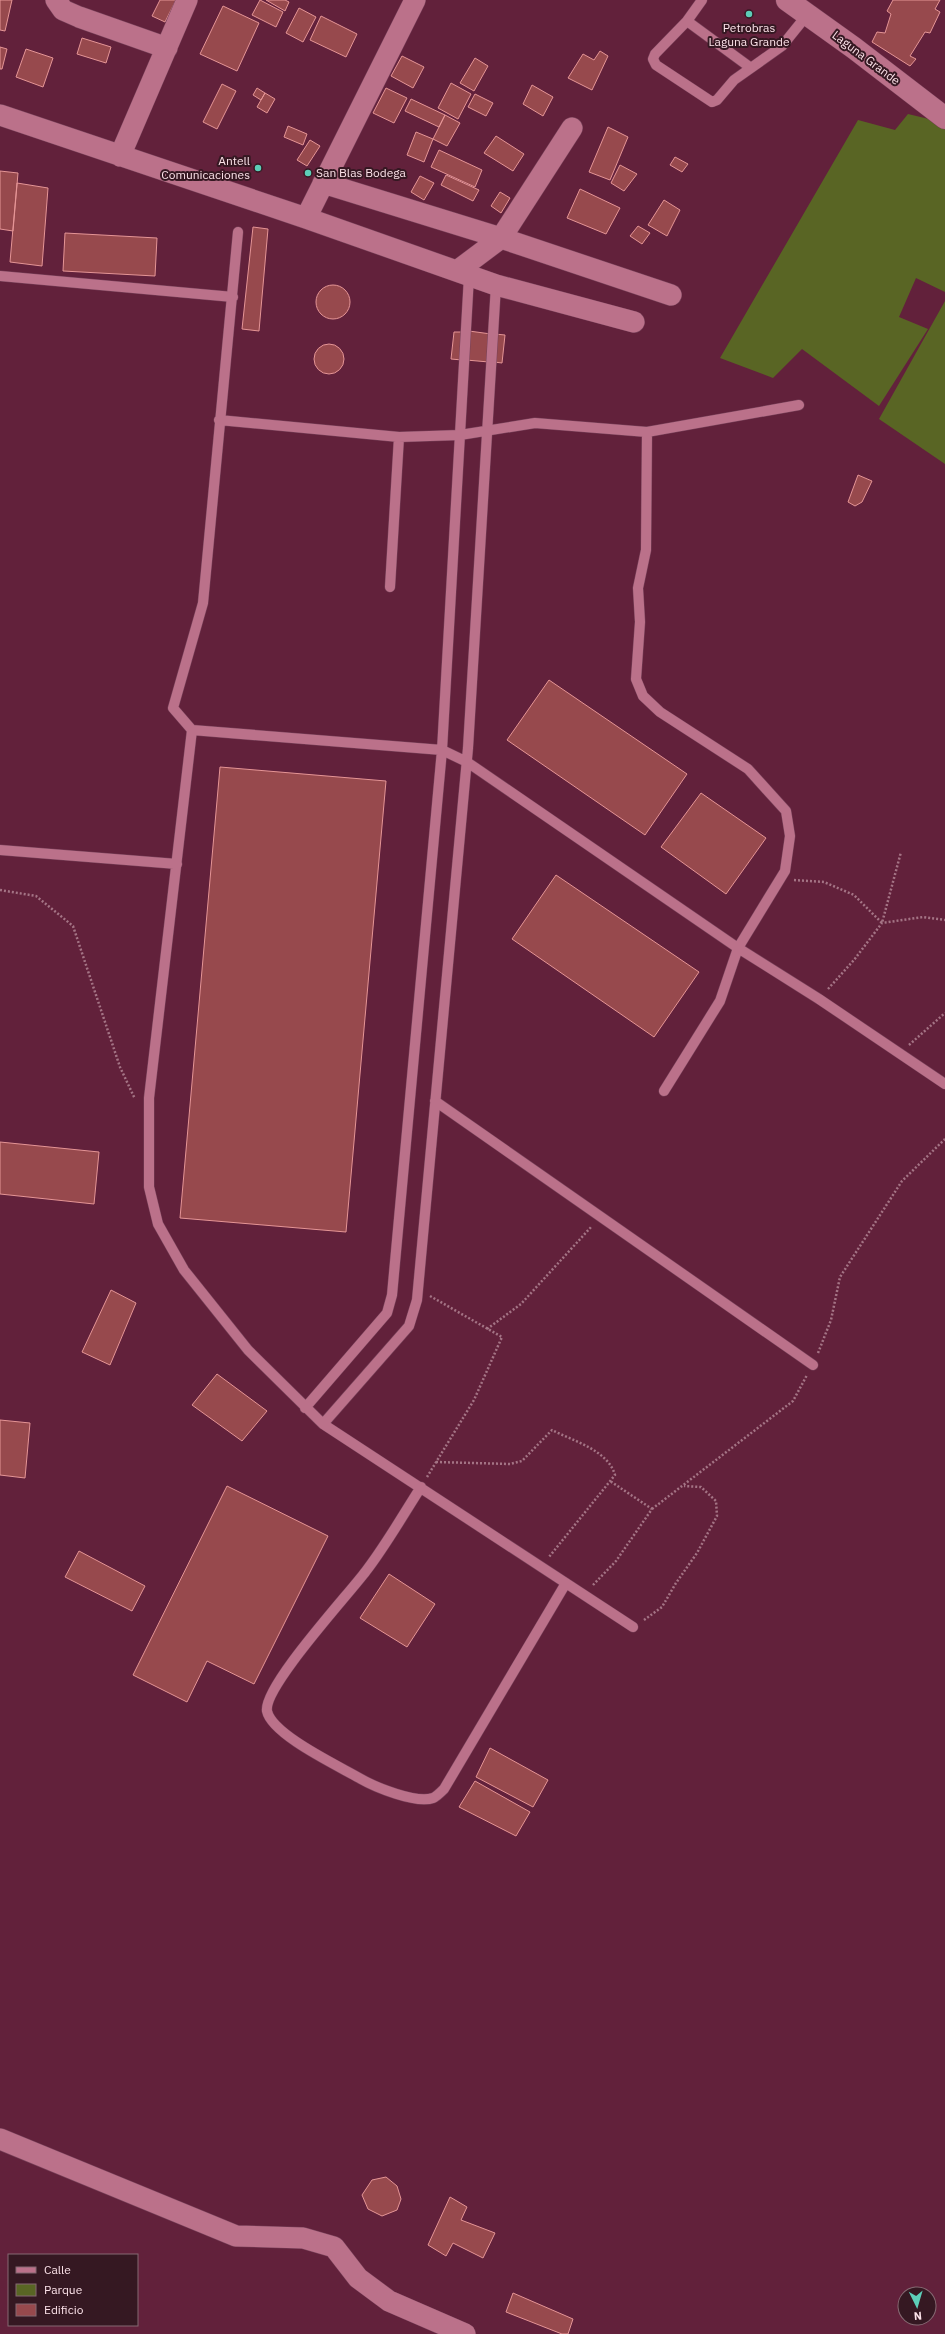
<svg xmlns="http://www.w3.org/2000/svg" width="945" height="2334" font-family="'IBM Plex Sans',sans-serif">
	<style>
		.green { fill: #596524 }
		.building { fill: #97494d; stroke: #e59596 }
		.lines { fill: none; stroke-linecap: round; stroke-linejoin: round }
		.service-casing { stroke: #78425a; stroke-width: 11 }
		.minor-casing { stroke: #78425a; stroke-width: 22 }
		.secondary-casing { stroke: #78425a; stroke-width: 23 }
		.path { stroke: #a47485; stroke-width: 2.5; stroke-dasharray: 2 2; stroke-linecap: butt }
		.service { stroke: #bb718a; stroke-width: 10 }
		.minor { stroke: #bb718a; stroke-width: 21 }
		.secondary { stroke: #bb718a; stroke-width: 22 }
		.poi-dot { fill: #5dceb8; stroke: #351822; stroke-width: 1.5 }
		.labels { text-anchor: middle; stroke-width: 4; stroke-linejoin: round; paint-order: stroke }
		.poi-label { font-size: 12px; fill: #fce2e9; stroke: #351822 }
		.street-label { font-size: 12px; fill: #fce2e9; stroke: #351822 }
	</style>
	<rect width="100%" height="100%" fill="#62213b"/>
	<path class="green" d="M908,114L933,120L945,129V292L916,278L899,317L928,329L879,406L802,349L773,378L720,358L858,120L895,130Z
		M945,301V464L879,419Z"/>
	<path class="building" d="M0,0H12L5,31L0,30Z
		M160,0H176L165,22L152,16Z
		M260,0L283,12L276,27L252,15Z
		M266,0H285L289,2L285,11Z
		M893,0H940L935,9L940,12L930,33L925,32L910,56L916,59L910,66L872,42L877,32L885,33L891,14L887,11Z
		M223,6L259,23L237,71L200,54Z
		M299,8L316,17L303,42L286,33Z
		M321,16L357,34L346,57L310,40Z
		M82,38L111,47L106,63L77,54Z
		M0,47L7,49L2,69H0Z
		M26,49L53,58L43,87L16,77Z
		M600,51L608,56L592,90L568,78L583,54L594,60Z
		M402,56L424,67L413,88L391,76Z
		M475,58L488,66L474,91L460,83Z
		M451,83L471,94L458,119L438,108Z
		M222,84L236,91L217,129L203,122Z
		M532,85L553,97L543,116L523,104Z
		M257,88L265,93L261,100L253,95Z
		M386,88L407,98L394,123L373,113Z
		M265,93L275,99L267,113L257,107Z
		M475,94L493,103L486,116L468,107Z
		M411,99L445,115L439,127L405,111Z
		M445,115L460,123L447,146L433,139Z
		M288,126L307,134L303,145L284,137Z
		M608,127L628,137L610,180L589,172Z
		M416,132L433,139L424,162L407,155Z
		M496,136L524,154L513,171L484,153Z
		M310,140L320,146L307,166L297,160Z
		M439,150L482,170L475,187L431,167Z
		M675,157L688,164L682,172L670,165Z
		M620,165L637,174L624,191L611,183Z
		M0,171L18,173L13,231L0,229Z
		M446,175L479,190L473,201L441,185Z
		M420,176L434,183L424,200L411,192Z
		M17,183L48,188L42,266L10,262Z
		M580,189L620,208L606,234L567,218Z
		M500,192L510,198L501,213L491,206Z
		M664,200L680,210L667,236L648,225Z
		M638,226L650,233L642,244L630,236Z
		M253,227L268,229L259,331L242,329Z
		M65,233L157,238L155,276L63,271Z
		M316 302a17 17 0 1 1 34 0a17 17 0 1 1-34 0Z
		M469,331L491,334L489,362L466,360Z
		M454,332H464L462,360L451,359Z
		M495,334L505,335L502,363L494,362Z
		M314 359a15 15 0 1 1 30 0a15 15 0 1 1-30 0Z
		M858,475L872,481L862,502L855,506L848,502Z
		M549,680L687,774L645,835L507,740Z
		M220,767L386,781L346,1232L180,1218Z
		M701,793L766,838L726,894L661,847Z
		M556,875L699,972L654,1037L512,939Z
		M0,1142L99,1152L94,1204L0,1194Z
		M111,1290L136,1303L110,1365L82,1352Z
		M217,1374L267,1411L242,1441L192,1405Z
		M0,1420L30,1423L25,1478L0,1475Z
		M227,1486L328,1536L254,1684L207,1661L187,1702L133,1675Z
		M79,1551L145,1586L132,1611L65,1577Z
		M389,1574L435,1604L407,1647L360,1618Z
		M490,1748L548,1780L533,1807L476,1777Z
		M475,1781L530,1812L516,1836L459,1807Z
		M386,2177L397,2186L401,2199L397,2210L382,2216L368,2209L362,2195L372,2180Z
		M450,2197L467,2207L461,2220L495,2233L483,2258L453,2243L446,2256L428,2245Z
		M513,2293L573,2319L568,2334H562L506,2312Z"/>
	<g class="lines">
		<g class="service-casing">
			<path id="service" d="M702,0L687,21L655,54L653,59L656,65L712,102L717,100L734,80L782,46L807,15
				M687,21L751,68
				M238,232L203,603L173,708L192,730L149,1098V1187L158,1224L184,1270L248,1350L323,1424L633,1627
				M0,276L233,297
				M219,420L399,437L460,435L535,423L647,432
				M390,587L399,437
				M192,730L442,750L467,762L738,948L819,999L945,1084
				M0,850L177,864
				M664,1091L720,1001L738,948L785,871L790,836L786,811L748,769L660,712L643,696L636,679L640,622L638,588L646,550L647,432L799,405
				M435,1101L813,1365
				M305,1408L387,1313L392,1295L442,750L469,276
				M323,1424L409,1326L417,1300L468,748L496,285
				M421,1487C403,1515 386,1545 366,1571C349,1594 263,1687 267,1711C272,1735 339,1766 361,1779C375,1787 416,1804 433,1798C436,1797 441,1792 444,1789L566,1583"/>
		</g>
		<g class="minor-casing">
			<path id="minor" d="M56,0L63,10L79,17L167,48
				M0,115L306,218L496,285L634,322
				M120,156L187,0
				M323,183L501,238L671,295
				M306,218L415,0
				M457,271L501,238L572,128
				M0,2139L236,2236L303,2238L334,2247L358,2278L389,2301L465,2334"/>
		</g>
		<g class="secondary-casing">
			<path id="secondary" d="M787,0L854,48L945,118"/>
		</g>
		<path class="path" d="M794,880L824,882L854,895L882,923L901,852
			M0,890L36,896L73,926L120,1067L135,1099
			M828,989L854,960L882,923L923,917L945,920
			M909,1045L945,1013
			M487,1329L521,1304L592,1226
			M818,1353L831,1320L840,1277L902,1181L945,1139
			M436,1462L510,1464L522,1461L552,1430C573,1441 608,1450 615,1475L549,1557
			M427,1477L474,1400L502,1337L430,1296
			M652,1509L793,1401L807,1375
			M593,1585L616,1561L652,1509L610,1481
			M644,1620L662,1607L676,1583L697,1553L717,1516L716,1501L701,1487L684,1486"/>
		<use href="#service" class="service"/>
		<use href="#minor" class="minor"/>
		<use href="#secondary" class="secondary"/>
	</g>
	<g class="poi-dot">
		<circle cx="749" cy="14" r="4"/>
		<circle cx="258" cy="168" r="4"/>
		<circle cx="308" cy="173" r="4"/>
	</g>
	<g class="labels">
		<g class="poi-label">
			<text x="749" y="32">Petrobras<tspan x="749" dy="14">Laguna Grande</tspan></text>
			<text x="250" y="165" text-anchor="end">Antell<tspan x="250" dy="14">Comunicaciones</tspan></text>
			<text x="316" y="177" text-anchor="start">San Blas Bodega</text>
		</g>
		<g class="street-label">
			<text transform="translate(866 58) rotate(37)" y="4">Laguna Grande</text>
		</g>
	</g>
	<rect x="8" y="2254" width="130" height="72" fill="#351822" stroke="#856972"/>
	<rect x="16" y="2267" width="20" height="6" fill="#bb718a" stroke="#856972"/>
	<text x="44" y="2274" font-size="12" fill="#fce2e9">Calle</text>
	<rect x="16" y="2284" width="20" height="12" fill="#596524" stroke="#856972"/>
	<text x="44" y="2294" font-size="12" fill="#fce2e9">Parque</text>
	<rect x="16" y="2304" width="20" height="12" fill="#97494d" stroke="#856972"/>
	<text x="44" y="2314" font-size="12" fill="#fce2e9">Edificio</text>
	<g transform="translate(917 2306) rotate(175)"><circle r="19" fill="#351822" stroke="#856972"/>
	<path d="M0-3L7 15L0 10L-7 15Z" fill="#5dceb8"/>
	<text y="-6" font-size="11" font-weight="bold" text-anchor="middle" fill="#fce2e9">N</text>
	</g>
</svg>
